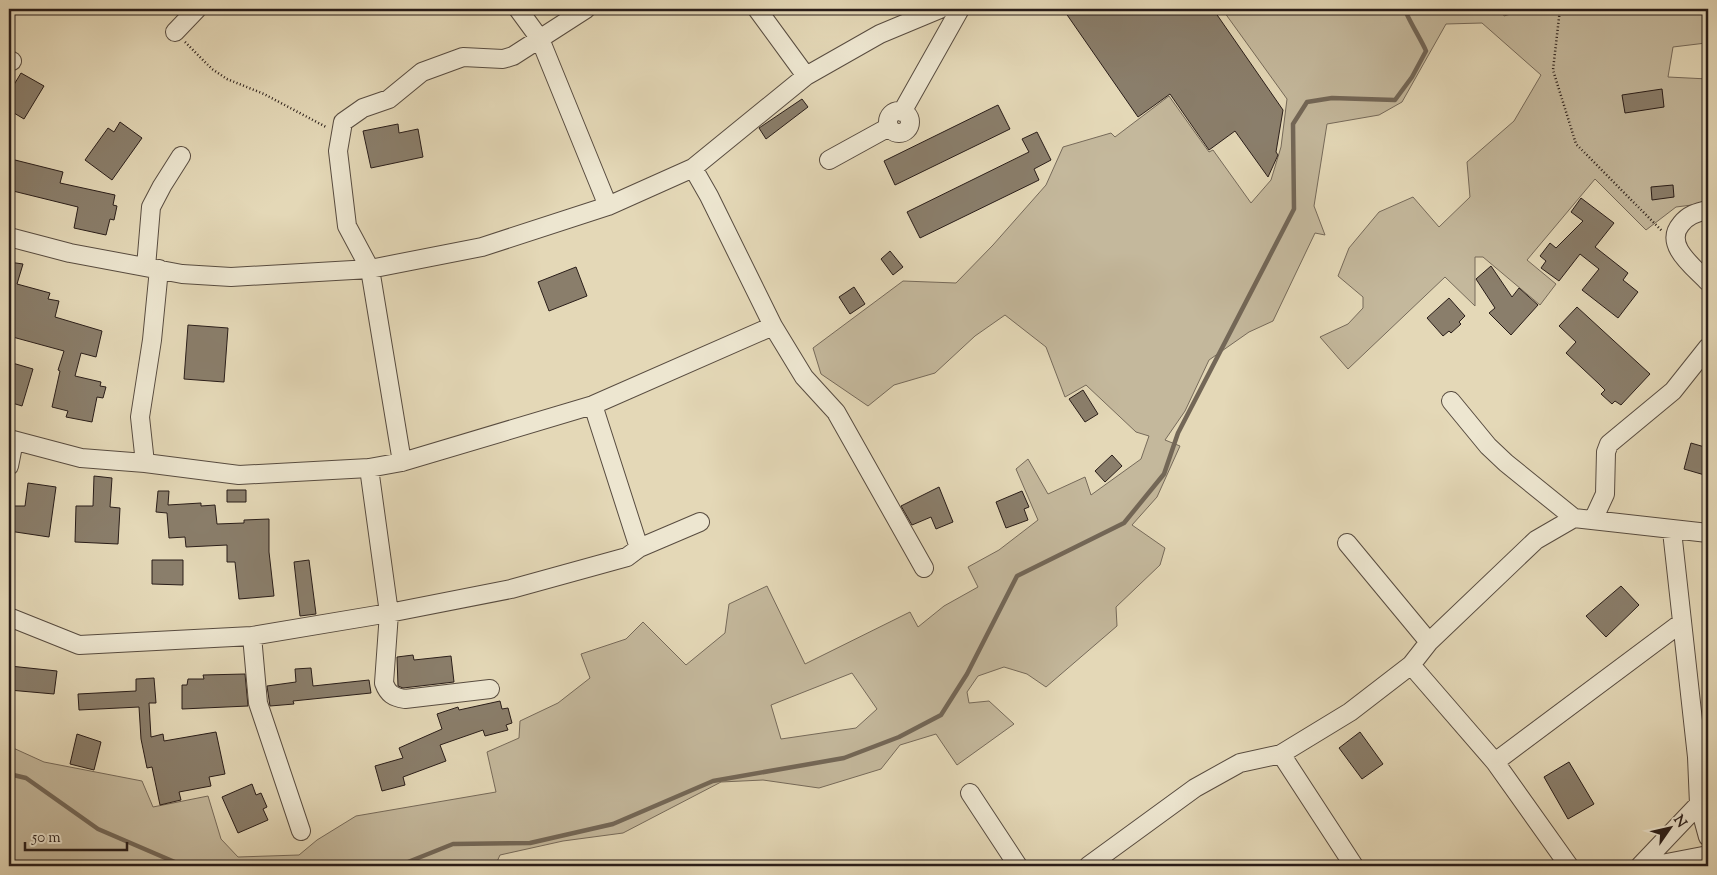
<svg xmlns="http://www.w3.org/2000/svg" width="1717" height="875" font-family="'Sorts Mill Goudy',serif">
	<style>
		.green { fill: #c4b89c; stroke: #766a5a; fill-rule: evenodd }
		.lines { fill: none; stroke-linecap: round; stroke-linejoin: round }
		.stream { stroke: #736757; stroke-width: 4.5 }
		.building { fill: #8a7e6b; stroke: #291d19 }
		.minor-casing { stroke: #584c40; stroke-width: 20 }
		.path { stroke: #291d19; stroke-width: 2.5; stroke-dasharray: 1 2.5; stroke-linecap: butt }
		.minor { stroke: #ede6d0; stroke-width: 18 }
	</style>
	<rect width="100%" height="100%" fill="#e4d8b7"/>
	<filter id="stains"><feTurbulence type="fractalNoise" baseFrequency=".004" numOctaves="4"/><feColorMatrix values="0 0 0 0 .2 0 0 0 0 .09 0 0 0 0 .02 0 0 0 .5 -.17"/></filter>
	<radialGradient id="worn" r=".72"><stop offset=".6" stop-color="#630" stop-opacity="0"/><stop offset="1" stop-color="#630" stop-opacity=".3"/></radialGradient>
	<path class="green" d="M1222,9H1502L1504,16L1527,9H1707L1706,43L1673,47L1668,77L1708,79V203L1676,207L1646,230L1595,179L1527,260L1556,284L1540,305L1483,257H1475V306L1445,277L1348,369L1320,337L1348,324L1363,308V297L1338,276L1349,248L1379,212L1413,197L1439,227L1470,197L1467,162L1514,121L1541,75L1482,23L1446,24L1402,102L1379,115L1327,124L1314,206L1325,235L1315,233L1273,321L1249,332L1209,360L1185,411L1165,440L1180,446L1157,497L1132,525L1165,548L1160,565L1116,607L1117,626L1046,687L1027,674L1004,667L978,676L967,692L969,703L989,701L1014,724L957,765L936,734L900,745L881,769L819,788L763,780L721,782L623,833L563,841L500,855L495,866H9V742L11,747L44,762L142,781L153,807L208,796L221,839L238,857L299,855L317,840L356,816L496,792L487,752L519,738L520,721L558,703L590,678L581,654L626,639L643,622L686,665L725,633L729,604L767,586L805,664L910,612L918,627L944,606L978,587L968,567L999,550L1038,520L1016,469L1028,459L1048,494L1085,477L1091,495L1141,459L1149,436L1136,432L1086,385L1065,397L1046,347L1005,315L975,336L935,373L894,385L868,406L821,374L813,348L903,281L956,283L993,245L1046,185L1063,147L1111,133L1115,137L1169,96L1209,152L1213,150L1251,203L1271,180L1281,147L1287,99ZM852,673L877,709L856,728L781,739L771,705Z"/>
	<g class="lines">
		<path class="stream" d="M9,774L26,778L98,829L184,866
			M398,866L453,844L530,843L613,824L713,781L844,758L899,737L941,715L967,674L1017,576L1124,523L1164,474L1178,433L1294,209L1293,124L1307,102L1332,98L1395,100L1412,77L1426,51C1422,41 1405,14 1405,9"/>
	</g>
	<path class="building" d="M1063,9H1213L1283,110L1276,152L1278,155L1268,177L1235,131L1209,150L1170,94L1138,117Z
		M21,73L44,86L24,119L9,110V93Z
		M1662,89L1664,107L1625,113L1622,95Z
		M802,99L808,107L766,139L759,128Z
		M998,105L1010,129L895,185L884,161Z
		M120,122L142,138L112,180L85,160L108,128L114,132Z
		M398,124L399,133L418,129L423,157L371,168L363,131Z
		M1037,132L1051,160L1034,169L1039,180L920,238L907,212L1029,152L1022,139Z
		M11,159L63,172L60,183L115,195L113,205L117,206L114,220L110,219L106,235L74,228L78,207L9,190Z
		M1673,185L1674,197L1652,200L1651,187Z
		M1581,198L1614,223L1595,247L1628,273L1623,280L1638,292L1618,318L1582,290L1599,269L1580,254L1559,281L1541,268L1546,261L1540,256L1550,243L1556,248L1583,221L1571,212Z
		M890,251L903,267L893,275L881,259Z
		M9,262L23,264L17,284L50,293L48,299L59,301L55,317L102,331L96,357L81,353L75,376L101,382L100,386L106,387L103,398L97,397L92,422L66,417L68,411L52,407L60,371L58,370L64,351L9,336Z
		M1491,266L1512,297L1519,288L1538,305L1511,335L1489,313L1495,308L1476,279Z
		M576,267L587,296L549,311L538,282Z
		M854,287L865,304L850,314L839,297Z
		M1449,298L1465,316L1459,322L1461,324L1451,333L1449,331L1443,336L1427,318Z
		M1577,307L1650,374L1621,405L1615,401L1612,404L1601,394L1605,390L1598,383L1566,353L1576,342L1559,326Z
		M188,325L228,328L224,382L184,379Z
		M9,362L33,369L22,406L9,402Z
		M1083,390L1098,414L1085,422L1069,399Z
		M1691,443L1708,448V476L1684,469Z
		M1112,455L1122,466L1105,482L1095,471Z
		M94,476L112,478L110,507L120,508L118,544L75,542L76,506H93Z
		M28,483L56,487L49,537L9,531V506H25Z
		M939,487L953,522L936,529L931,517L912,525L901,506Z
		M227,490H246V502H227Z
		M158,491H169L168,505L201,503V506L215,505L217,524L244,523V520L269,519V552L274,596L239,599L235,562H227V545L186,547L185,537L169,538L167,513L156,512Z
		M1022,491L1029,507L1024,509L1028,520L1006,528L996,502Z
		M152,560H183V585L152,584Z
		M309,560L316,614L300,616L294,562Z
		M1621,586L1639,605L1606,637L1586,616Z
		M413,655L414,660L451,656L454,682L403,688L398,686L397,657Z
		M10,666L57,671L54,694L9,690Z
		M311,668L313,686L369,680L371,693L293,701L294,704L270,706L267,686L296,682L295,669Z
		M245,674L248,706L182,709V685H187L188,679H204L203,675Z
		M154,678L156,703H149L151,737L163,734L164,741L216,732L225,774L209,777L211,786L179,792L181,800L160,805L152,767L147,768L141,739L139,707L79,710L78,694L136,691V679Z
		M500,701L502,709L508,708L512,723L506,725L508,730L485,736L483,730L440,745L446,761L403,777L405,785L382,791L375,766L403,758L399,748L442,729L437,714L458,707L459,710Z
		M1360,732L1383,764L1362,779L1339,748Z
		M77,734L101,742L94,770L70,764Z
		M1569,762L1594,804L1568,819L1544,777Z
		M252,784L256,795L261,793L267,807L263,809L268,820L238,833L222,797Z"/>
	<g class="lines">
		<g class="minor-casing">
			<path id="minor" d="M518,9L540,39L608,206
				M757,9L806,76
				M175,32L197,9
				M9,60L12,61
				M888 122a11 11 0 1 1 22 0a11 11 0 1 1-22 0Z
				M902,112L960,9
				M829,160L889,127
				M693,168L709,196L773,326L804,377L836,412L924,568
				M1708,210C1697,212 1688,215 1681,224C1663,245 1694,267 1708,282
				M9,237L70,253L182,274L231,277L370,269L482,247L608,206L693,168L806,76L880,34L940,9
				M146,267L151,207L162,186L181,156
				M1451,401L1488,446L1506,463L1574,518L1708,533
				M593,405L639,548
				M9,439L81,458L145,463L239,475L369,468L402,462L593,405L773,326
				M402,462L370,269L347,226L338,151L343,122L363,108L389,99L422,72L463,57L503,59L513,56L586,9
				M145,463L140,417L152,340L159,269
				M9,466L14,441
				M369,468L389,613L384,683C388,694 393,697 405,699L490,689
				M1593,520L1605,494L1606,452L1609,444L1673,391L1708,347
				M1672,531L1697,757L1699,804L1708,837
				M1347,543L1429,642
				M9,617L79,645L252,636L389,613L511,589L627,557L639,548L700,522
				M252,636L258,703L301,831
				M1411,665L1495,762L1569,866
				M1281,754L1354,866
				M1495,762L1681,623
				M970,793L1018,866
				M1088,866L1195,788L1240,763L1281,754L1350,712L1411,665L1429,642L1536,540L1574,518
				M1640,866L1699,804
				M1651,866L1708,855"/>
		</g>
		<path class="path" d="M1560,9L1553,70L1576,144L1662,231
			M185,42L212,69L227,79L264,94L326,127"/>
		<use href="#minor" class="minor"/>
	</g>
	<rect width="1717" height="875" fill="none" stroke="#e4d8b7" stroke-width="30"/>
	<rect x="10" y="10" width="1697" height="855" fill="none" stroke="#291d19" stroke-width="2.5"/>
	<rect x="15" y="15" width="1687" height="845" fill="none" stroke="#291d19"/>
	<g transform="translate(1670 828) rotate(56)" stroke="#ede6d0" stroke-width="4" paint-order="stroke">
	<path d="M0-4L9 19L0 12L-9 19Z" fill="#291d19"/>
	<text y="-8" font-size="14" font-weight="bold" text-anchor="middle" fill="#291d19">N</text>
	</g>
	<path d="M25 842v8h102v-8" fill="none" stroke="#291d19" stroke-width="2.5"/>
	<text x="32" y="842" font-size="15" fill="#291d19" stroke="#ede6d0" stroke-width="4" paint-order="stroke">50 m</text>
	<rect width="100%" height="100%" filter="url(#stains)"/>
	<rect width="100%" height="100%" fill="url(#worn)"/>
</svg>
